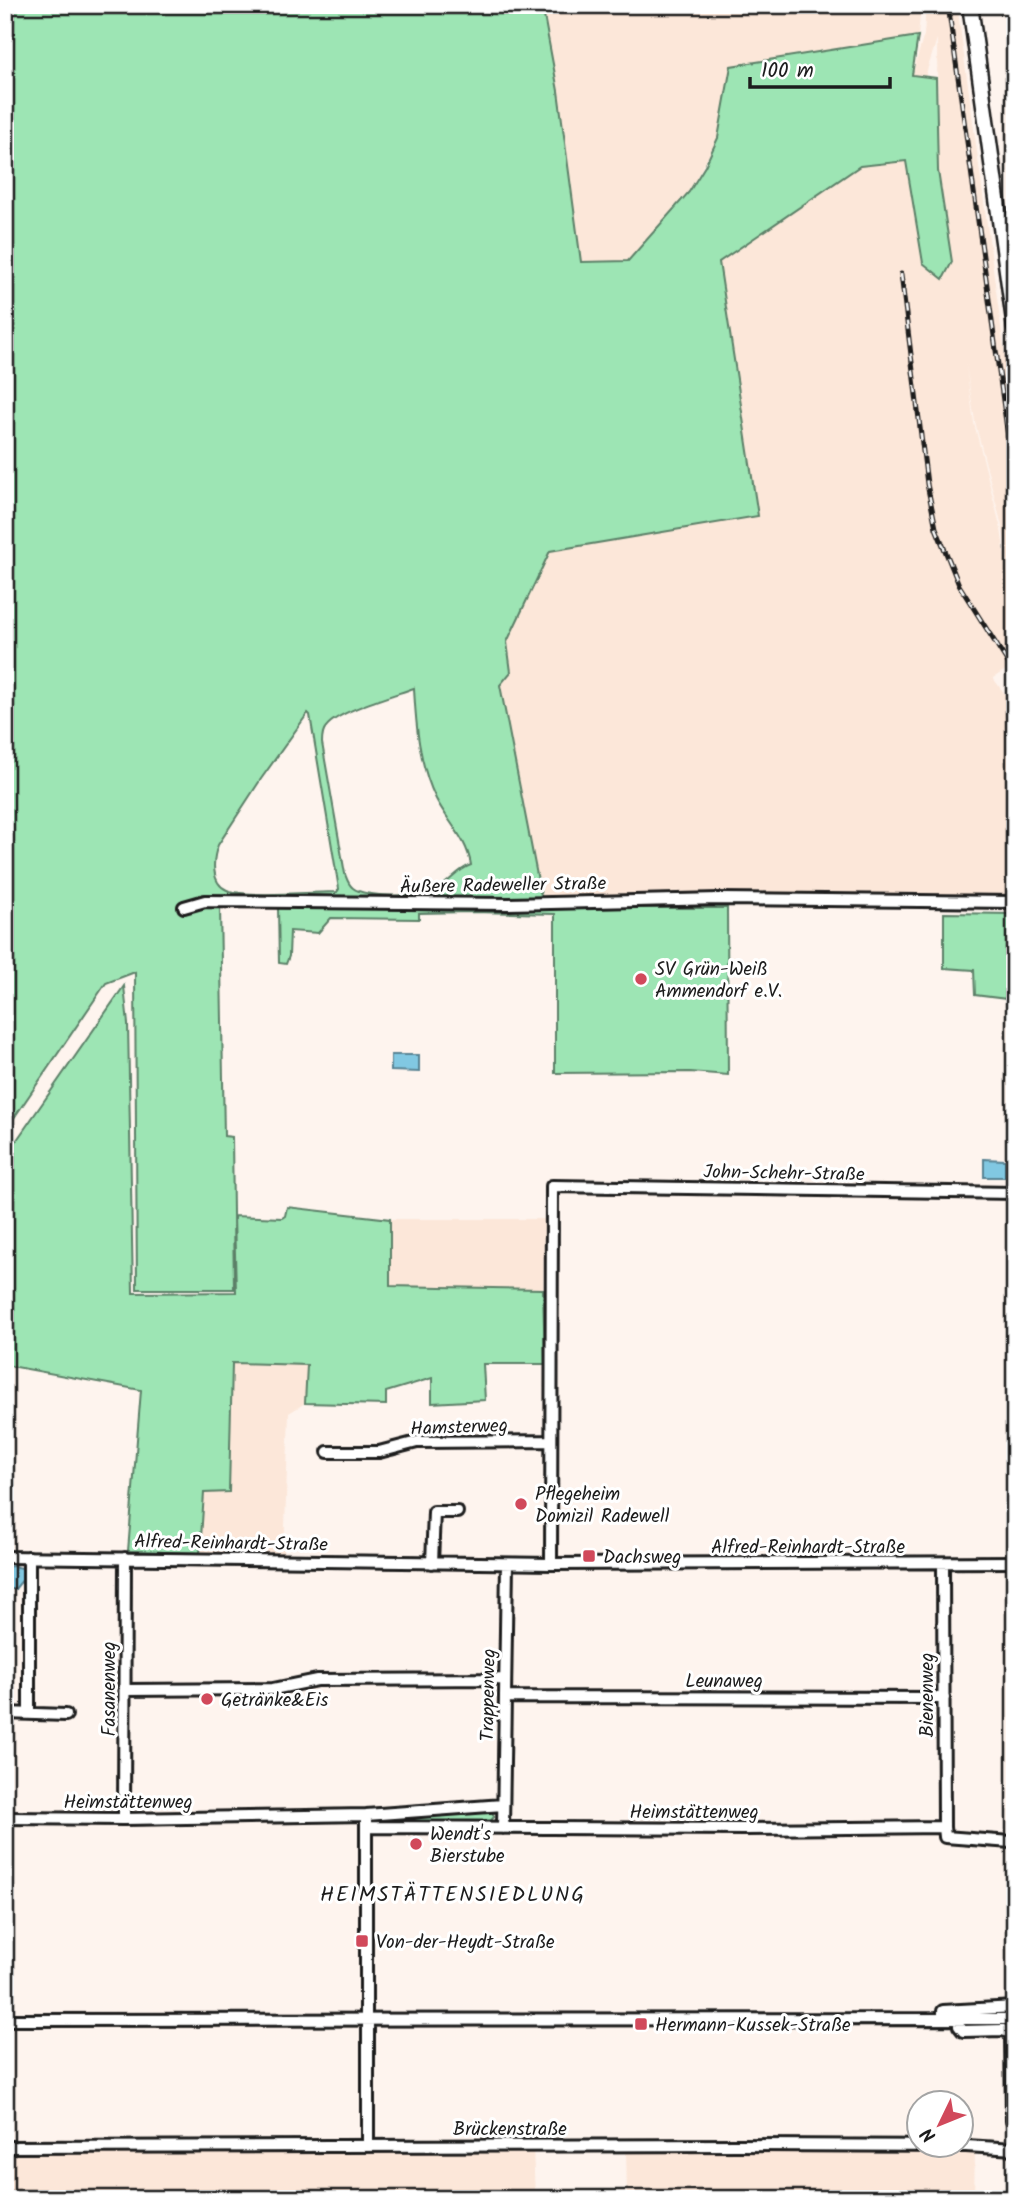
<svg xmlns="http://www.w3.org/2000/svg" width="1020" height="2204" font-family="Kalam,sans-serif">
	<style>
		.built { fill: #fce7d9 }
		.green { fill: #9de5b4; stroke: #5c8068; stroke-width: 2; fill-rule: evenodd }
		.water { fill: #81c8e2; stroke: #598393; stroke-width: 2 }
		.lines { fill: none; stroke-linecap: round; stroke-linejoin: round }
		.street-casing { stroke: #1c1c1c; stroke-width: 16 }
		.secondary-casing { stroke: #1c1c1c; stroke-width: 19 }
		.street { stroke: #fff; stroke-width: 10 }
		.secondary { stroke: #fff; stroke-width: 14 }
		.rail-casing { stroke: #1c1c1c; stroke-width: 5 }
		.rail { stroke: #fff; stroke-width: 2.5; stroke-dasharray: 8; stroke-linecap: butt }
		.poi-dot { fill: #d1495b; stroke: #fff; stroke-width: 2.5 }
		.labels { text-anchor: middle; stroke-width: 6; stroke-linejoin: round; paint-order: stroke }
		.street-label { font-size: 19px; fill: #1c1c1c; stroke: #fff }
		.poi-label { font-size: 19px; fill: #1c1c1c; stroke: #fff; text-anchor: start }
		.neighbourhood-label { font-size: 21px; letter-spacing: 2px; fill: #1c1c1c; stroke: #fff }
	</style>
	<rect width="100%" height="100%" fill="#fef4ee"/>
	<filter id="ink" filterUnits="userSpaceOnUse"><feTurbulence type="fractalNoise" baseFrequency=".0143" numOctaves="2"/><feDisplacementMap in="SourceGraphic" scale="14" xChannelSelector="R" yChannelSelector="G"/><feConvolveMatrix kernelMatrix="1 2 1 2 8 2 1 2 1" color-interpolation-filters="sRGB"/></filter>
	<g filter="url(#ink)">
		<path class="built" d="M542,5H921L918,36L731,66L718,138L689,192L628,261L581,262L558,91Z
			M926,5H957L1015,429V610L1003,530L975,422L966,365L974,423L1001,529L1015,623V664L993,678L1015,708V903L542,902L500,684L511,672L507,642L550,551L758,516L719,262L860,166L906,161L923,263L951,261L938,171L937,39L924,80L912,75L924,35Z
			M390,1219H544L543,1289L390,1286Z
			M232,1363L307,1365L305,1403L289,1413L284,1555L200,1553L204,1493L229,1491Z
			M626,2145L975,2150L974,2199H627Z
			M533,2146L535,2199H5V2147Z"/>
		<path class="green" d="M5,5H542L558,91L581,262L628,261L689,192L705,166L718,138L731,66L918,36L912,75L936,78L938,171L952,262L943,279L923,263L906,161L860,166L719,262L758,516L550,551L507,642L511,672L500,685L542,901L556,908H727L728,1075L690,1072L555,1073V914L472,912L419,913V919L331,918L318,933L290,931L289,956L286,964L279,963L278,907L220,906L224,1136L232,1137L234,1289H137L135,972L106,983L5,1131ZM414,688C416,726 419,764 436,799C448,822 467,839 471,865C456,870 449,884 435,890C420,897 366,898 353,888C348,884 347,879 345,874L322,743C322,738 322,731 326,727C337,711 395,695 414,688ZM308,713L310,715L339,889L337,892C314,892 245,898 227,890C210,883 213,858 218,845L261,779Z
			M944,913L1015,914V1000L975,995L974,970L944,968Z
			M124,986L128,1024L133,1293L236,1292L234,1216L282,1218L285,1216L287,1207L390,1219V1286L543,1289L545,1364H483L485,1400L432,1403V1378L386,1392V1405L305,1403L307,1365L232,1363L229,1492L204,1493L200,1553L128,1551L141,1390L5,1365V1157Z
			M485,1809L492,1811L494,1817L488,1824L376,1823L377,1820Z"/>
		<path class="water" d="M391,1055H419V1072L391,1071Z
			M984,1159L1005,1160V1177H984Z
			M13,1566L22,1568L24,1578L15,1589H5V1567Z"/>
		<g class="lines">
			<g class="street-casing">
				<path id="street" d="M184,907L205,901L509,904L719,899L1015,902
					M328,1452H379L417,1442L551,1441
					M5,1557L551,1564L1015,1562
					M29,1557V1713
					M432,1563L434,1512H457
					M943,1563L944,1827
					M551,1564L552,1186L1015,1193
					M125,1690L273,1689L317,1680L504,1679
					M505,1697L944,1698
					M5,1713L66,1715
					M5,1818L124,1819L366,1815L503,1805
					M124,1819L125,1558
					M366,1827L746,1829L944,1827L945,1837L1011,1842
					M503,1828L507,1564
					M943,2018V2011L1015,2007
					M959,2019V2026L963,2031L1003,2030L1011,2033L1012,2120
					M5,2020L1015,2019
					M366,2020V1820
					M368,2020V2145
					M5,2147L740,2145L966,2146L1015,2149"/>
			</g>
			<g class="secondary-casing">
				<path id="secondary" d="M970,5L1015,328"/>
			</g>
			<use href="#street" class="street"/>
			<use href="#secondary" class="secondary"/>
			<g class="rail-casing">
				<path id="rail" d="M948,5L1015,487
					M901,274L927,484L936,528L959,585L1015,674
					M5,2198H145"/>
			</g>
			<use href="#rail" class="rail"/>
		</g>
	</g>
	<g class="poi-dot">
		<circle cx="641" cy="979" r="7"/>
		<circle cx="521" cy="1504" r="7"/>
		<rect x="582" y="1549" width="14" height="14" rx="3.5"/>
		<circle cx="207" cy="1699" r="7"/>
		<circle cx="416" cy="1844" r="7"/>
		<rect x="355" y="1934" width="14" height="14" rx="3.5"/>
		<rect x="634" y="2017" width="14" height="14" rx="3.5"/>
	</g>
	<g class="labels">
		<g class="street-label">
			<text transform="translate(503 884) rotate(-1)" y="7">Äußere Radeweller Straße</text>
			<text transform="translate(784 1172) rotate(1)" y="7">John-Schehr-Straße</text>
			<text transform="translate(459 1426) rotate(-2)" y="7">Hamsterweg</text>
			<text transform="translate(231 1542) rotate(1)" y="7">Alfred-Reinhardt-Straße</text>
			<text x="808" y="1553">Alfred-Reinhardt-Straße</text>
			<text x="724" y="1687">Leunaweg</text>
			<text transform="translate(108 1689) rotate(-90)" y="7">Fasanenweg</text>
			<text transform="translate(487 1695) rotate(-89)" y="7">Trappenweg</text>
			<text transform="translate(926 1695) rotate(-90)" y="7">Bienenweg</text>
			<text x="128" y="1808">Heimstättenweg</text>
			<text x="694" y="1818">Heimstättenweg</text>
			<text x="510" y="2135">Brückenstraße</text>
		</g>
		<g class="poi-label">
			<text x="655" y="975">SV Grün-Weiß<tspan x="655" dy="22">Ammendorf e.V.</tspan></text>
			<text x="535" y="1500">Pflegeheim<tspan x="535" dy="22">Domizil Radewell</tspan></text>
			<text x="603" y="1563">Dachsweg</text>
			<text x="221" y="1706">Getränke&amp;Eis</text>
			<text x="430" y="1840">Wendt's<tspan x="430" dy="22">Bierstube</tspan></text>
			<text x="376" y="1948">Von-der-Heydt-Straße</text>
			<text x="655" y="2031">Hermann-Kussek-Straße</text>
		</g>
		<g class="neighbourhood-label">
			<text x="453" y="1901">HEIMSTÄTTENSIEDLUNG</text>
		</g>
	</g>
	<rect width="1020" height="2204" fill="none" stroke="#fff" stroke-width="28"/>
	<rect x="14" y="14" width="992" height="2176" fill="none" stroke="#1c1c1c" stroke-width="2.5" filter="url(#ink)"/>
	<g transform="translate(940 2124) rotate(227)"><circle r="33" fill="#ffffff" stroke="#a4a4a4" stroke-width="2"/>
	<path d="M0-5L12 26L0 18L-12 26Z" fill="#d1495b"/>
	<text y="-10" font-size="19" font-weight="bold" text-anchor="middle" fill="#1c1c1c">N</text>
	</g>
	<path d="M750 77v10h140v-10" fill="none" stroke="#1c1c1c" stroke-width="3.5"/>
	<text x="761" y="77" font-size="21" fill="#1c1c1c" stroke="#ffffff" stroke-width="5" paint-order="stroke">100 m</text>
</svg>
